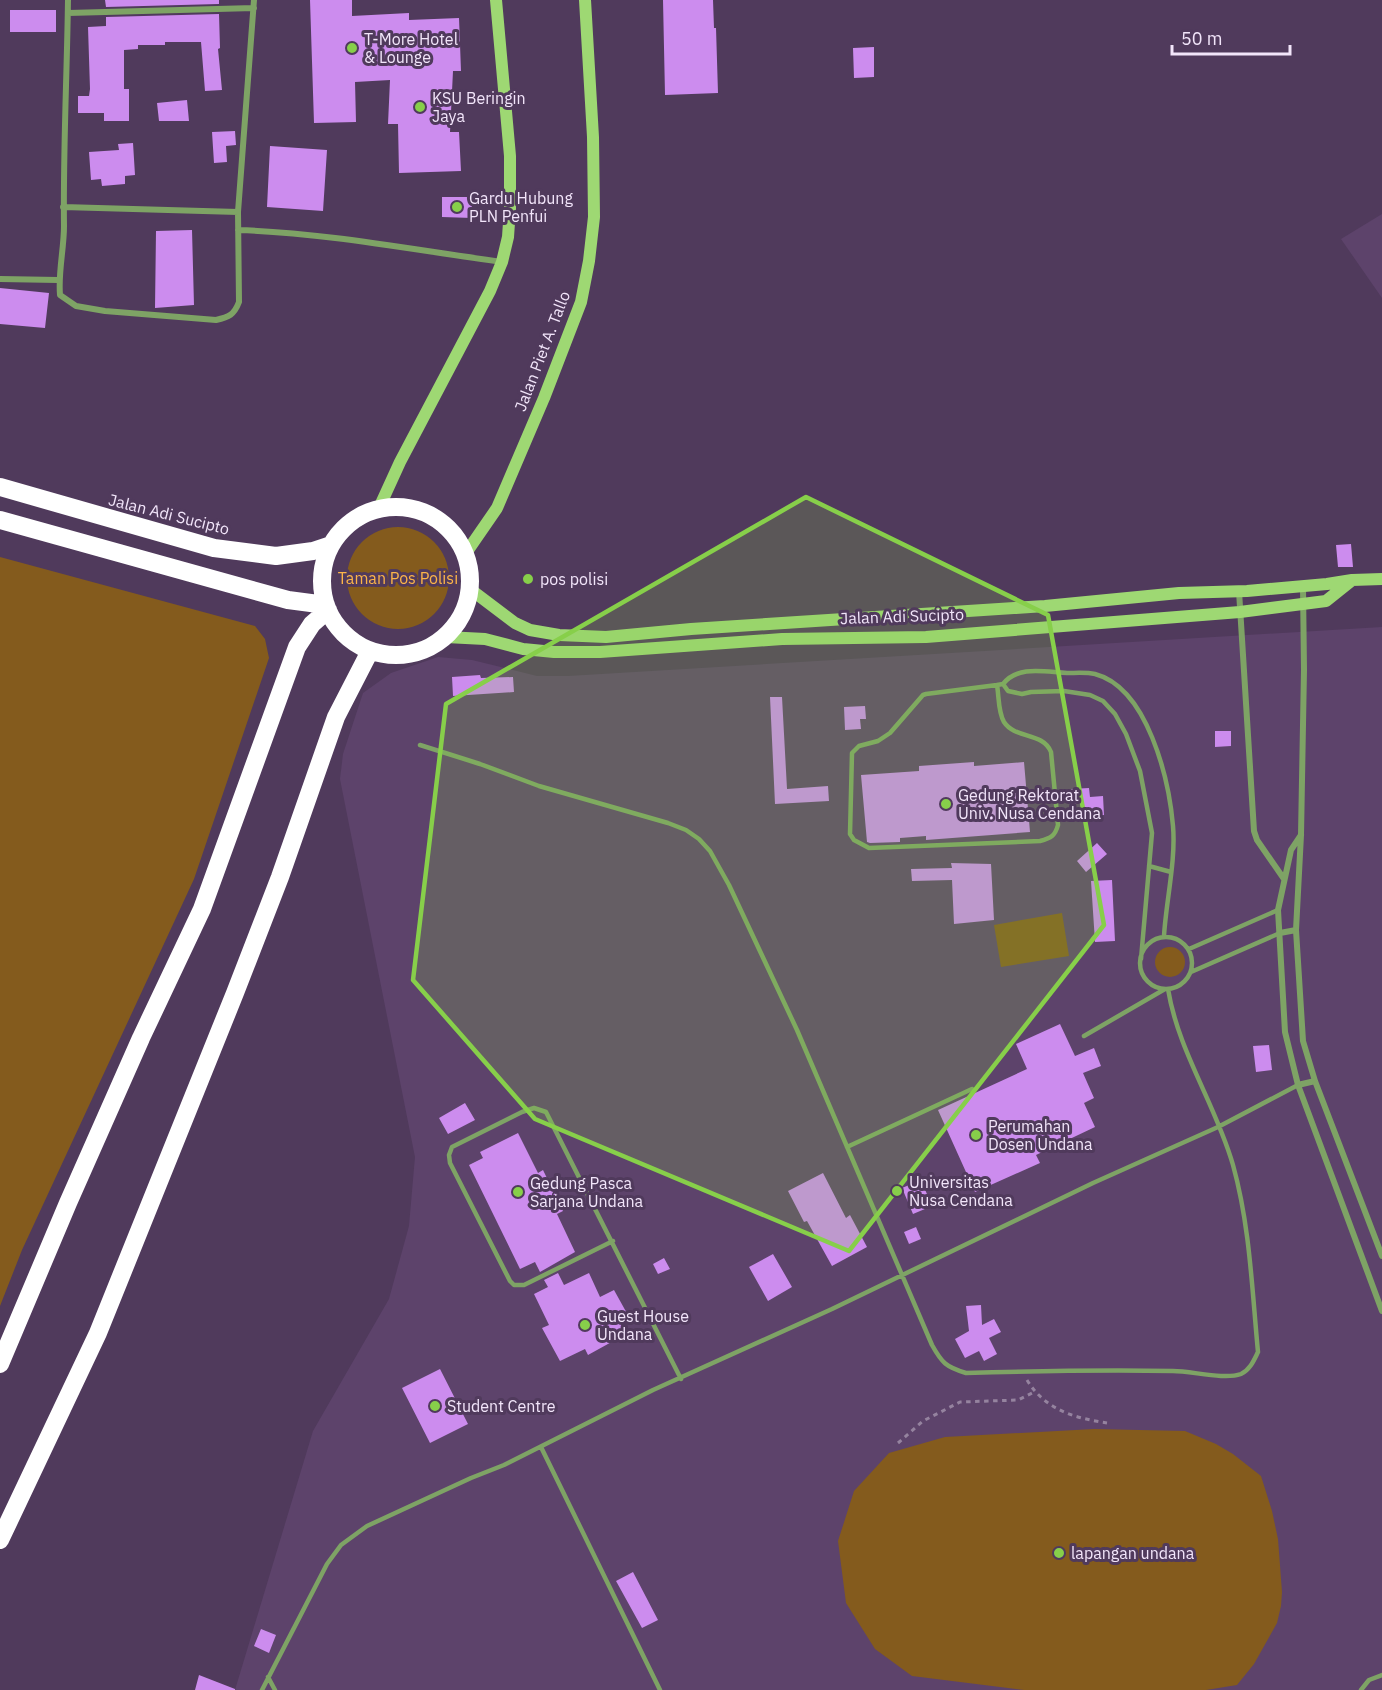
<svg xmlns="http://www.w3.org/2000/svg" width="1382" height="1690" font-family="'IBM Plex Sans',sans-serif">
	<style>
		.built { fill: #5d436b }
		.green { fill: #845b1d }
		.building { fill: #cc8cee }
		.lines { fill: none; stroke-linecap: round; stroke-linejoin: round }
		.path { stroke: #95839f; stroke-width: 3; stroke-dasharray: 4.5 4.5; stroke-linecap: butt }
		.lane { stroke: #7ea365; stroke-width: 4.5 }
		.street { stroke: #7ea365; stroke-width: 6 }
		.secondary { stroke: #9ed873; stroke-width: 12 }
		.highway { stroke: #fff; stroke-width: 18 }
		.marked { fill: #87cf4a; fill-opacity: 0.2; stroke: #87cf4a; stroke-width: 4.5; stroke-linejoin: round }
		.poi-dot { fill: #87cf4a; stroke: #503a5c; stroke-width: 2 }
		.labels { text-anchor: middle; stroke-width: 6; stroke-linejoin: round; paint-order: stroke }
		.poi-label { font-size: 16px; fill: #f2e5fa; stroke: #503a5c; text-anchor: start }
		.street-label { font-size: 16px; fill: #f2e5fa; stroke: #503a5c }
		.park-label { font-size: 16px; fill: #fcb449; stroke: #503a5c }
	</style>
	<rect width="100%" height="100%" fill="#503a5c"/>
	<path class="built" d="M1382,214V298L1341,239Z
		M1382,627V1690H235L313,1431L389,1299L409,1226L415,1157L340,779L343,754L363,693L391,673L438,657L472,660L537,676H568Z"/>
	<path class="green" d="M347 578a51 51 0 1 1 102 0a51 51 0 1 1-102 0Z
		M0,557L255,626L265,639L269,658L194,879L22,1250L0,1306Z
		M1062,913L1069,956L1001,967L994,925Z
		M1155 962a15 15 0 1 1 30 0a15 15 0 1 1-30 0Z
		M1094,1429L1185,1431L1216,1444L1233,1454L1261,1476L1272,1511L1278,1539L1282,1592L1281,1606L1277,1623L1254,1664L1237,1685L1206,1690H1024L912,1676L875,1649L846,1603L838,1541L854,1491L889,1453L945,1437Z"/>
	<path class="building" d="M105,0H219V4L106,7Z
		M310,0H352V16L409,13V20L459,18L461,71H453L450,132H459L461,171L399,173L398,124H388L390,80L355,82L356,122L314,123Z
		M663,0H713L714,28H716L718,93L665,95Z
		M10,10H56V32H10Z
		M219,14L220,48L218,49L222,90L205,91L201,42H165V45H138V49L124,50V89H129V121H104V113H78V96H89L90,89L88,27L106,26V17Z
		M874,47V77L854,78L853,48Z
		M187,100L189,121H159L157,103Z
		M235,131L236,145L226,146L227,162L214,163L212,132Z
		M133,143L135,175L125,176V184L102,186L101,179L91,180L89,152L119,150L118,144Z
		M270,146L327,150L323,211L267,207Z
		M442,197H472V218L442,217Z
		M192,230L194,305L155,308L156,231Z
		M0,288L49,293L45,328L0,324Z
		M1351,544L1353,567H1338L1336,545Z
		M480,675L481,678L513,677L514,692L453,696L452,677Z
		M770,697H782L787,789L828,786L829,801L775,804Z
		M865,706L866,719H860L861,729L845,730L844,707Z
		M1215,731H1231V746L1215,747Z
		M974,762V766L1024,762L1030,832L926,840V836L900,838V842L870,843L867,842L861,775L919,771V766Z
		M1089,788L1090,797L1103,796L1104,815L1084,816L1083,803L1072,804L1071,789Z
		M1097,843L1107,854L1086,872L1077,861Z
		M951,863L991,864L994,920L954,924L952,880L912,881L911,869L952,868Z
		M1112,880L1115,941L1095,942L1091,881Z
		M1060,1024L1075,1056L1094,1048L1101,1066L1083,1073L1094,1098L1084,1103L1095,1127L1036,1155L1040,1163L975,1192L938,1110L1027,1069L1016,1044Z
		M1269,1045L1272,1070L1256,1072L1253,1046Z
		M465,1103L475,1120L448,1134L439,1118Z
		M518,1133L538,1173L543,1170L563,1211L557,1214L575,1252L540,1272L535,1262L520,1269L469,1165L483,1158L480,1152Z
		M823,1173L846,1218L850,1215L867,1247L832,1266L807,1221L804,1222L788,1191Z
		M921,1180L932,1206L913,1214L902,1188Z
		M916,1227L921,1239L909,1244L904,1232Z
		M773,1254L792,1287L768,1301L749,1267Z
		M664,1258L670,1269L658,1274L653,1264Z
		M558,1273L564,1285L589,1273L600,1297L614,1290L629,1317L620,1322L626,1334L588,1355L585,1349L560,1361L542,1328L549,1325L534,1294L548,1287L544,1280Z
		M981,1305L982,1325L994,1319L1001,1332L989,1338L997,1354L984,1361L979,1351L965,1358L955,1339L969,1331L966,1306Z
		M440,1369L468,1424L430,1443L402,1388Z
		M633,1572L658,1620L642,1628L616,1581Z
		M261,1629L276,1635L269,1653L254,1646Z
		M199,1675L235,1689V1690H195Z"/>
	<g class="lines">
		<path class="path" d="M1027,1380C1045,1410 1075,1418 1107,1423
			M898,1443L923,1421L960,1402L1018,1400L1034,1392"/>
		<path class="lane" d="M997,685C999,696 998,712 1004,722C1015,739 1043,732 1051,752L1058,825C1055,836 1051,838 1040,841L869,848L854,840L850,834L852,753L859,746L878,741L890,733L923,695L926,694L997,685L1003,684
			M420,745L480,764L539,786L668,823L686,830L699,839L710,851L729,885L797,1030L932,1345C942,1363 946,1367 966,1373C1035,1371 1103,1370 1173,1371C1192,1371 1224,1380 1241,1374C1250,1370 1254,1360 1258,1352C1252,1290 1250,1226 1233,1165C1216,1105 1178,1051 1168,989
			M1149,866L1171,872
			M1140 963a26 26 0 1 1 52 0a26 26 0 1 1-52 0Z
			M1189,949L1278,910
			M1141,959L1152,833L1140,771L1126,734L1115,714L1103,701L1090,695L1064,691L1031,692L1022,694L1008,691L1003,684C1018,665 1045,672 1067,673C1076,673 1086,672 1095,674C1148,688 1169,780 1173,826C1176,860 1166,902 1164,936
			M1191,972L1280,933
			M1084,1036L1165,989
			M847,1147L972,1089
			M613,1241L524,1285H514L510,1281L450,1163L449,1155L452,1147L522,1112L534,1108L546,1112L681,1379
			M541,1447L660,1690
			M268,1677L275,1690
			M262,1690L327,1564L341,1545L367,1526L471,1478L504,1465L653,1390L832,1309L1093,1183L1218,1127L1298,1085
			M1361,1690L1369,1680L1382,1675"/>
		<path class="street" d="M68,13L254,8
			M63,207L238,212L239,302C234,315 229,317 216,320L105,311L76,306L60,295C58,272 64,249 64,226C63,151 67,75 68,0
			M238,212L254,0
			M238,230C326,233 414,250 502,262
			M0,279L58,280
			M1303,586L1304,670L1301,835L1296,930L1303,1041L1315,1081L1382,1256
			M1239,591L1254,831L1257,840L1284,879
			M1301,835L1291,850L1278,910L1285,1032L1298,1085L1382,1311
			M1280,933L1296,930
			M1298,1085L1315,1081"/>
		<path class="secondary" d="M379,508L400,462L490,291L502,262L508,237L510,208V156L496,0
			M466,553L497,508L544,398L581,302L589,261L594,217L593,137L585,0
			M470,589L515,623L530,630L559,635L606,637L691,629L1045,606L1179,593L1247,591L1327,584L1352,580L1382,579
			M446,637L485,639L523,649L554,652H600L782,639L926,637L1240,612L1326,601L1351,581"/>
		<path class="highway" d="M0,487L214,548L276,556L313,551L331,545
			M322 581a74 74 0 1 1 148 0a74 74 0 1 1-148 0Z
			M0,520L288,600L326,605
			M0,1364L68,1203L141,1038L202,909L297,647L312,624L328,610
			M0,1540L98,1333L235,993L280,877L336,717L370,651"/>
	</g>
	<path class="marked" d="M806,497L1048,615L1104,925L849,1251L535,1119L413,980L446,704Z"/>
	<g class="poi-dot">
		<circle cx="352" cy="48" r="6"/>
		<circle cx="420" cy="107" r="6"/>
		<circle cx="457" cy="207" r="6"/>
		<circle cx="528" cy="579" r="6"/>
		<circle cx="946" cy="804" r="6"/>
		<circle cx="976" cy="1135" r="6"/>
		<circle cx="897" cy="1191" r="6"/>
		<circle cx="518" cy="1192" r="6"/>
		<circle cx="585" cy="1325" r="6"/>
		<circle cx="435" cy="1406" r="6"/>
		<circle cx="1059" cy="1553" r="6"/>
	</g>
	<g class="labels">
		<g class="poi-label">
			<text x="364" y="45">T-More Hotel<tspan x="364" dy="18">&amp; Lounge</tspan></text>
			<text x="432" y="104">KSU Beringin<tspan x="432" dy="18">Jaya</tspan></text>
			<text x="469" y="204">Gardu Hubung<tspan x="469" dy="18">PLN Penfui</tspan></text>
			<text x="540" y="585">pos polisi</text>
			<text x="958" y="801">Gedung Rektorat<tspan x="958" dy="18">Univ. Nusa Cendana</tspan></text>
			<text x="988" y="1132">Perumahan<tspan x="988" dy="18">Dosen Undana</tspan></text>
			<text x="909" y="1188">Universitas<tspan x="909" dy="18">Nusa Cendana</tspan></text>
			<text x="530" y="1189">Gedung Pasca<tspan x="530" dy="18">Sarjana Undana</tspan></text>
			<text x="597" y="1322">Guest House<tspan x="597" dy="18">Undana</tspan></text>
			<text x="447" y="1412">Student Centre</text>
			<text x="1071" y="1559">lapangan undana</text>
		</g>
		<g class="street-label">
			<text transform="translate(542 351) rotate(-69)" y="6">Jalan Piet A. Tallo</text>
			<text transform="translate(169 514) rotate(14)" y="6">Jalan Adi Sucipto</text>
			<text transform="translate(902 616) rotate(-2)" y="6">Jalan Adi Sucipto</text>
		</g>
		<g class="park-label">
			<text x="398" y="584">Taman Pos Polisi</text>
		</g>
	</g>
	<path d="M1172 45v9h118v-9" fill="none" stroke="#f2e5fa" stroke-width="3"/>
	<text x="1181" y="45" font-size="18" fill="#f2e5fa" stroke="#503a5c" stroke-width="4.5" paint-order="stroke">50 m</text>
</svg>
